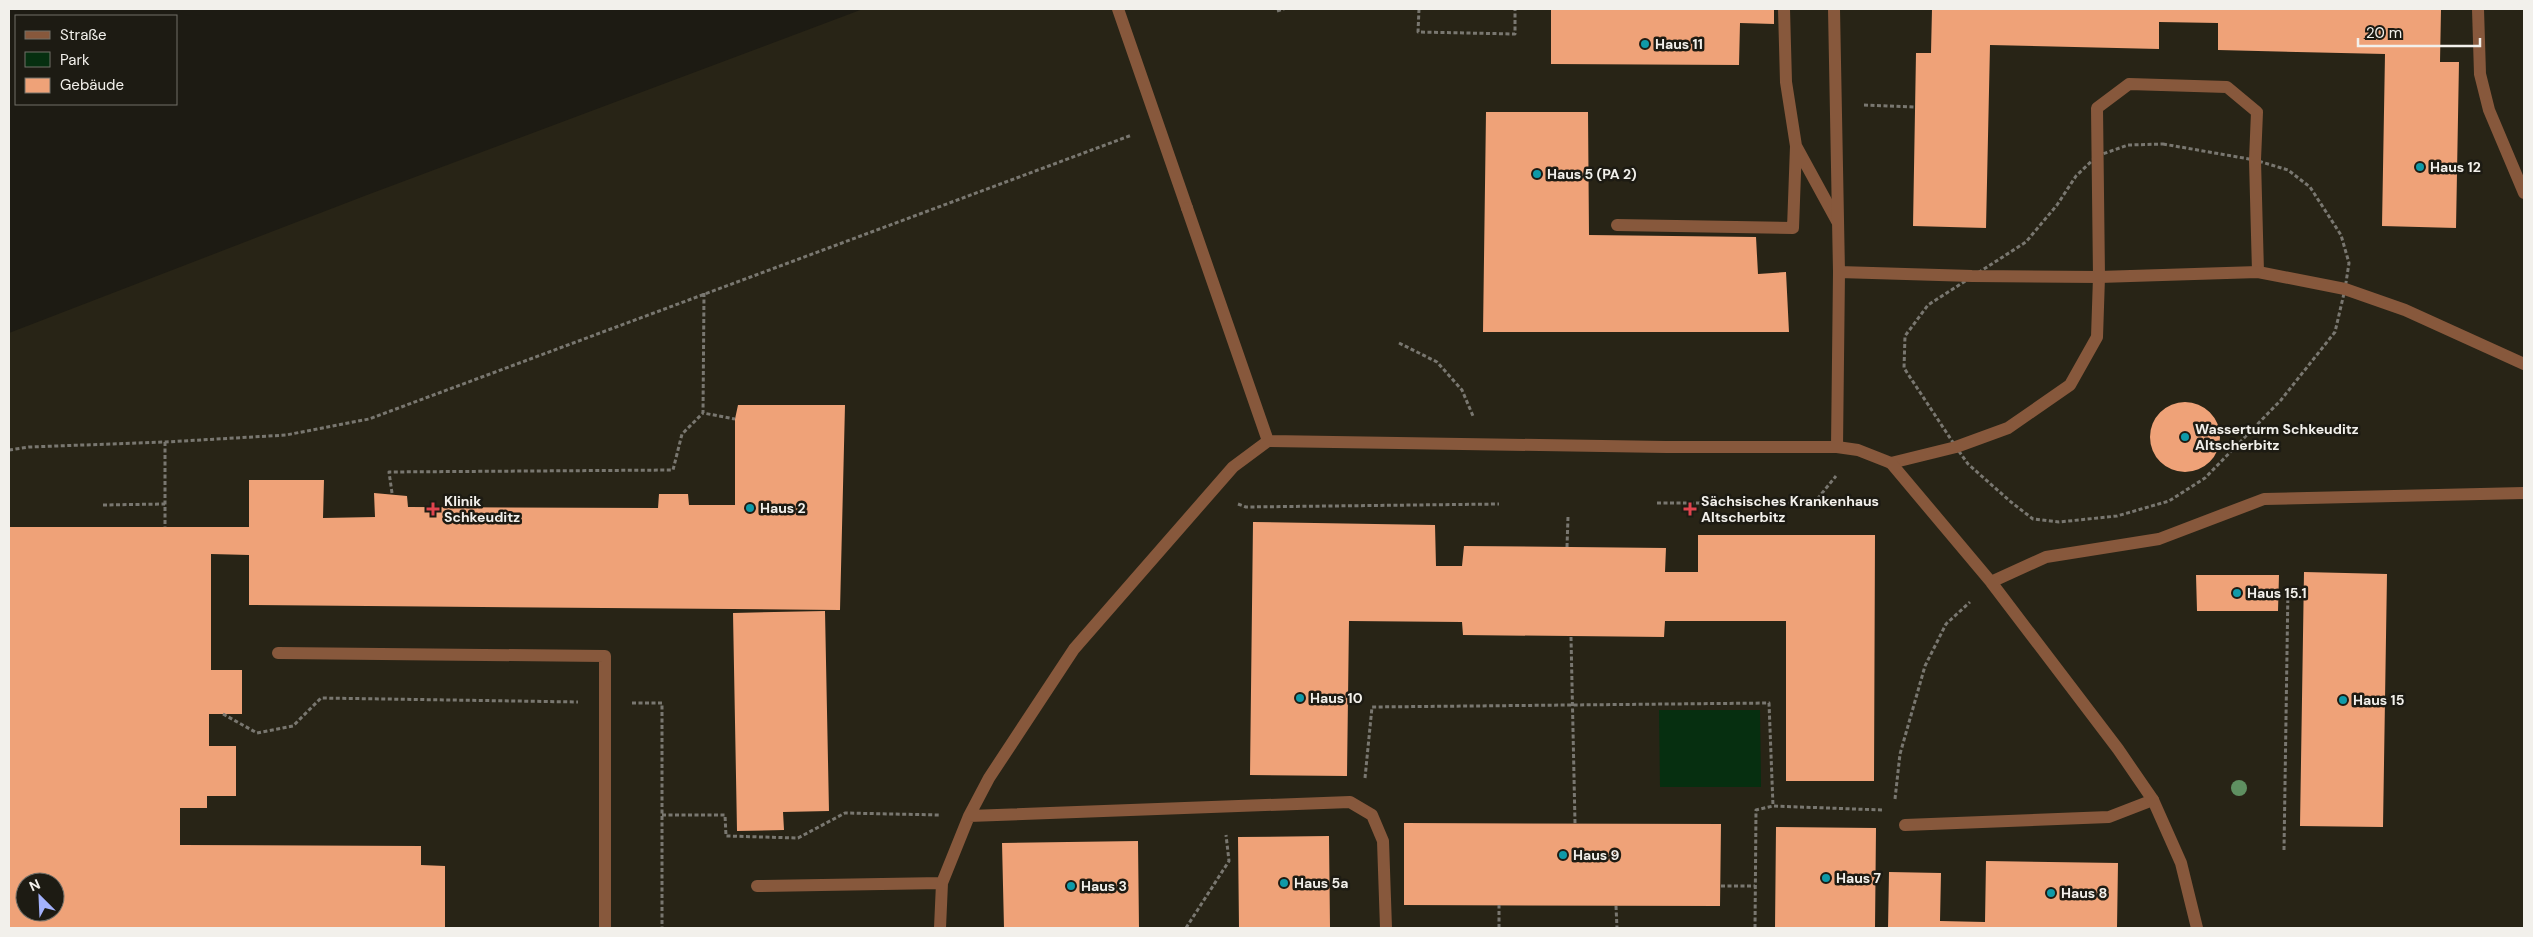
<svg xmlns="http://www.w3.org/2000/svg" width="2533" height="937" font-family="'DM Sans',sans-serif">
	<style>
		.built { fill: #282416; fill-rule: evenodd }
		.green { fill: #062f10 }
		.building { fill: #efa278; fill-rule: evenodd }
		.lines { fill: none; stroke-linecap: round; stroke-linejoin: round }
		.path { stroke: #797770; stroke-width: 3; stroke-dasharray: 4 2.5; stroke-linecap: butt }
		.lane { stroke: #87583c; stroke-width: 12 }
		.street { stroke: #87583c; stroke-width: 12 }
		.tree { fill: #5f9061 }
		.culture-dot { fill: #0f9aa8; stroke: #1d1b13; stroke-width: 2 }
		.health-dot { fill: #e0444e; stroke: #1d1b13; stroke-width: 2 }
		.labels { text-anchor: middle; stroke-width: 5; stroke-linejoin: round; paint-order: stroke }
		.poi-label { font-size: 14px; font-weight: bold; fill: #f2f0eb; stroke: #1d1b13; text-anchor: start }
	</style>
	<rect width="100%" height="100%" fill="#1d1b13"/>
	<path class="built" d="M863,9H2524V928H9V333L367,195ZM25,882H55V912H25Z"/>
	<path class="green" d="M1659,710H1760L1761,787H1660Z"/>
	<path class="building" d="M1551,9H1774V24L1740,23L1739,65L1551,64Z
		M1932,9H2441L2440,62H2459L2456,228L2382,226L2385,54L2218,50V23L2159,22V49L1990,45L1986,228L1913,226L1916,53H1931Z
		M1486,112H1588L1589,235L1756,237L1758,274L1786,272L1789,332H1483Z
		M2150 437a35 35 0 1 1 70 0a35 35 0 1 1-70 0Z
		M738,405H845L840,610L249,605V555L211,554V670H242V714H209V746H236V796H207V808H180V845L421,846V865L445,866V928H9V527H249V480H324L323,518L375,517L374,493L407,496L408,507L658,508L659,494H688L689,505H735V419ZM25,882H55V912H25Z
		M1253,522L1435,525L1436,566H1462L1464,546L1666,548L1665,572H1698V535H1875L1874,781H1786V621H1665L1664,637L1463,635L1462,622L1349,621L1347,776L1250,775Z
		M2304,572L2387,574L2383,827L2300,826Z
		M2196,575H2279L2278,611H2197Z
		M825,611L829,811L783,812L784,830L737,831L733,613Z
		M1404,823L1721,824L1720,906L1404,905Z
		M1776,827L1876,828L1875,928H1775Z
		M1329,836L1330,928H1239L1238,837Z
		M1138,841L1139,928H1004L1002,843Z
		M1986,861L2118,863L2117,928H1888L1889,872L1941,873L1940,921L1985,922Z"/>
	<g class="lines">
		<path class="path" d="M1419,9L1418,32L1515,34V9
			M1277,11L1284,9
			M1864,105L1916,107
			M2163,144L2255,160L2288,170L2310,187L2341,235L2349,263L2345,289L2335,332L2281,400L2205,478L2169,501L2117,516L2059,522L2033,519L2011,502L1968,464L1956,447L1904,368L1905,336L1928,305L2026,242L2057,205L2076,176L2097,156L2128,145Z
			M704,293L703,413L735,419
			M1399,343L1437,362L1462,390L1473,416
			M165,442V527
			M9,450L29,447L165,442L286,435L369,419L1132,135
			M392,493L389,472L673,470L682,434L703,413
			M1657,503H1814L1836,476
			M1238,504L1246,507L1499,504
			M103,505L165,504
			M1567,547L1568,517
			M1571,637L1575,823
			M632,703H662V928
			M223,714L257,733L293,726L321,698L578,702
			M1365,778L1372,707L1769,703L1773,806
			M1895,799L1900,754L1925,666L1946,624L1970,602
			M662,815H725L726,836L798,838L845,813L940,815
			M2284,850L2288,587
			M1721,886H1755
			M1616,906L1617,928
			M1186,928L1229,861L1226,835
			M1499,928V905
			M1755,928L1756,810L1773,806L1882,810"/>
		<path class="lane" d="M1118,9L1187,208
			M1784,9L1786,82L1796,146L1837,221
			M1617,225L1793,228L1796,146
			M1891,463L1956,447L2008,428L2070,385L2097,337L2099,277L2097,108L2129,84L2227,87L2257,112L2255,160L2258,272
			M278,653L605,656V928
			M1905,825L2109,817L2153,800"/>
		<path class="street" d="M1834,9L1839,272L1837,447
			M2478,9L2480,74L2489,110L2524,193
			M1187,208L1268,441
			M1839,272L1972,276L2099,277L2258,272L2345,289L2405,310L2524,364
			M1991,582L2046,557L2159,539L2264,499L2524,493
			M969,816L1350,802L1372,815L1383,841L1386,928
			M757,886L942,883
			M940,928L942,883L969,816L989,778L1074,649L1233,467L1268,441L1666,447H1837L1858,450L1891,463L1991,582L2118,749L2153,800L2181,863L2197,928"/>
	</g>
	<circle class="tree" cx="2239" cy="788" r="8"/>
	<g class="culture-dot">
		<circle cx="1645" cy="44" r="5"/>
		<circle cx="2420" cy="167" r="5"/>
		<circle cx="1537" cy="174" r="5"/>
		<circle cx="2185" cy="437" r="5"/>
		<circle cx="750" cy="508" r="5"/>
		<circle cx="2237" cy="593" r="5"/>
		<circle cx="1300" cy="698" r="5"/>
		<circle cx="2343" cy="700" r="5"/>
		<circle cx="1563" cy="855" r="5"/>
		<circle cx="1826" cy="878" r="5"/>
		<circle cx="1284" cy="883" r="5"/>
		<circle cx="1071" cy="886" r="5"/>
		<circle cx="2051" cy="893" r="5"/>
	</g>
	<g class="health-dot">
		<path d="M430.5 501.5h5v5h5v5h-5v5h-5v-5h-5v-5h5z"/>
		<path d="M1687.5 501.5h5v5h5v5h-5v5h-5v-5h-5v-5h5z"/>
	</g>
	<g class="labels">
		<g class="poi-label">
			<text x="1655" y="49">Haus 11</text>
			<text x="2430" y="172">Haus 12</text>
			<text x="1547" y="179">Haus 5 (PA 2)</text>
			<text x="2195" y="434">Wasserturm Schkeuditz<tspan x="2195" dy="16">Altscherbitz</tspan></text>
			<text x="444" y="506">Klinik<tspan x="444" dy="16">Schkeuditz</tspan></text>
			<text x="1701" y="506">Sächsisches Krankenhaus<tspan x="1701" dy="16">Altscherbitz</tspan></text>
			<text x="760" y="513">Haus 2</text>
			<text x="2247" y="598">Haus 15.1</text>
			<text x="1310" y="703">Haus 10</text>
			<text x="2353" y="705">Haus 15</text>
			<text x="1573" y="860">Haus 9</text>
			<text x="1836" y="883">Haus 7</text>
			<text x="1294" y="888">Haus 5a</text>
			<text x="1081" y="891">Haus 3</text>
			<text x="2061" y="898">Haus 8</text>
		</g>
	</g>
	<rect width="2533" height="937" fill="none" stroke="#f2f0eb" stroke-width="20"/>
	<rect x="15" y="15" width="162" height="90" fill="#1d1b13" stroke="#727069"/>
	<rect x="25" y="31" width="25" height="8" fill="#87583c" stroke="#727069"/>
	<text x="60" y="40" font-size="15" fill="#f2f0eb">Straße</text>
	<rect x="25" y="52" width="25" height="15" fill="#062f10" stroke="#727069"/>
	<text x="60" y="65" font-size="15" fill="#f2f0eb">Park</text>
	<rect x="25" y="78" width="25" height="15" fill="#efa278" stroke="#727069"/>
	<text x="60" y="90" font-size="15" fill="#f2f0eb">Gebäude</text>
	<g transform="translate(40 897) rotate(336)"><circle r="24" fill="#1d1b13" stroke="#727069"/>
	<path d="M0-4L9 19L0 12L-9 19Z" fill="#a3b2fd"/>
	<text y="-8" font-size="14" font-weight="bold" text-anchor="middle" fill="#f2f0eb">N</text>
	</g>
	<path d="M2358 38v8h122v-8" fill="none" stroke="#f2f0eb" stroke-width="2.5"/>
	<text x="2366" y="38" font-size="15" fill="#f2f0eb" stroke="#1d1b13" stroke-width="4" paint-order="stroke">20 m</text>
</svg>
